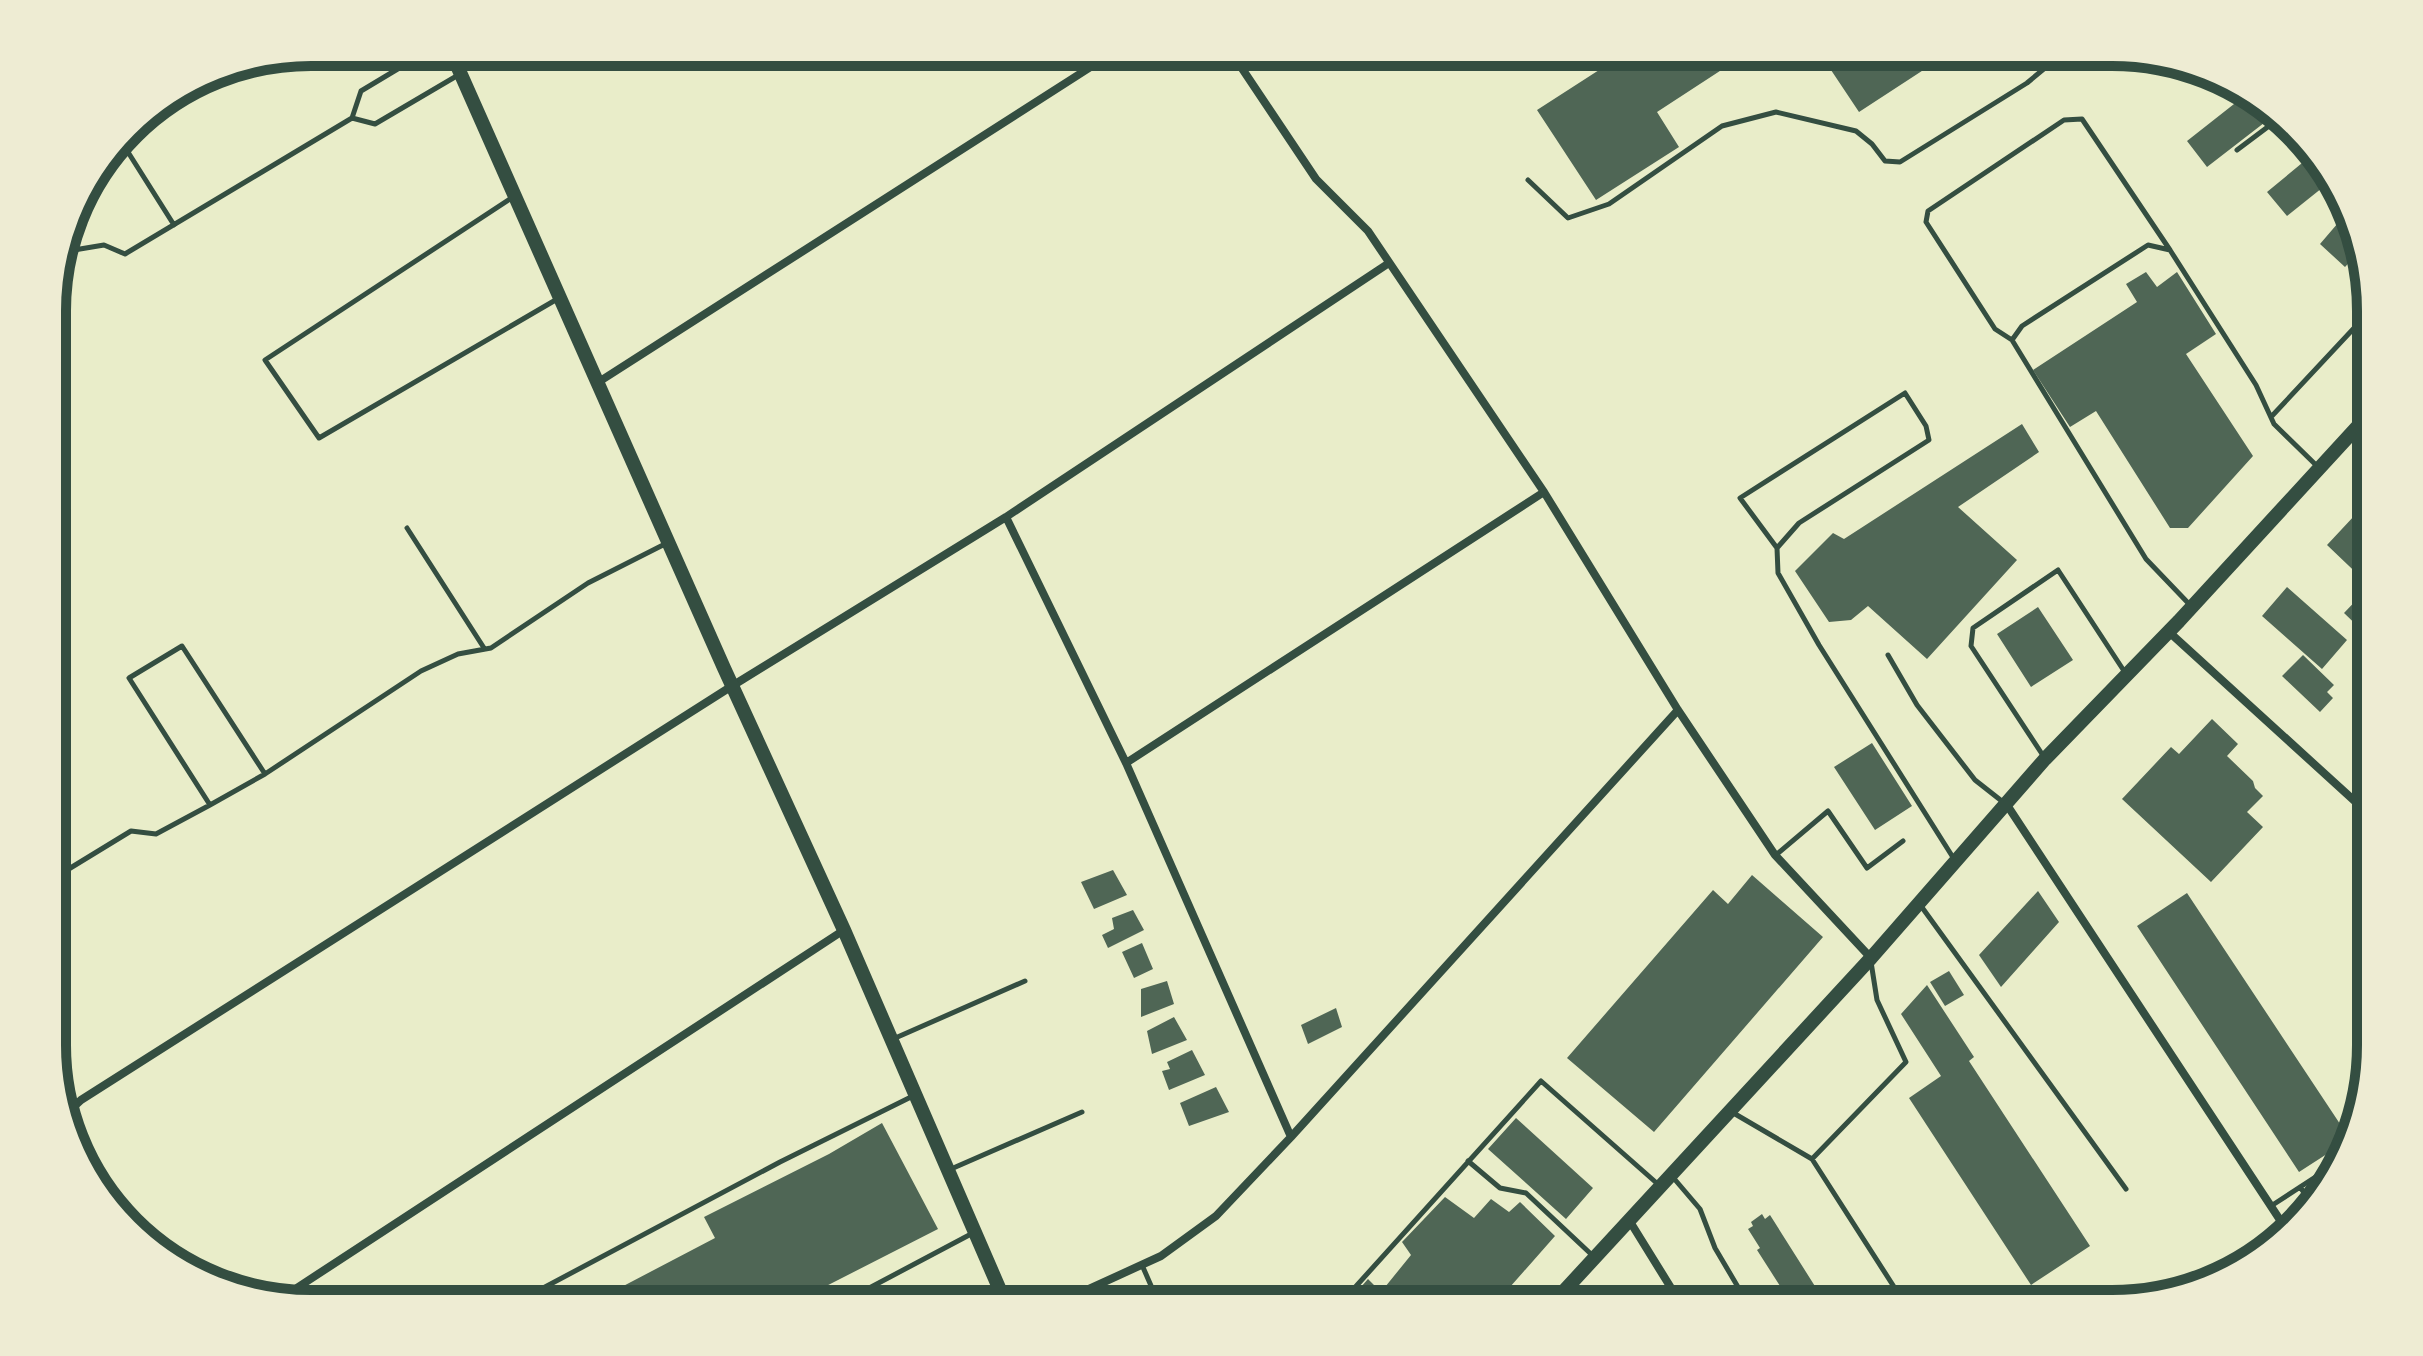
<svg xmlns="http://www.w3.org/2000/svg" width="2423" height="1356" font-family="Lato,sans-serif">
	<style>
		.building { fill: #4f6655 }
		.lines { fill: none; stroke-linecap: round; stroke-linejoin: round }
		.service { stroke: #344e41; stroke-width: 5 }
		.minor { stroke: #344e41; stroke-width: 8 }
		.primary { stroke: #344e41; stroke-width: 14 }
		.rim { fill: none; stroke: #344e41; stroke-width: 10 }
	</style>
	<rect width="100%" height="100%" fill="#e9edc9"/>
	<path class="building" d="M1627,52H1749L1657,112L1679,147L1596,200L1537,110Z
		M1819,52H1951L1859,112Z
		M2248,93L2273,116L2207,167L2187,141Z
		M2313,154L2328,167L2332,180L2287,216L2267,192Z
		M2344,216L2357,254L2345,267L2320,244Z
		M2146,272L2157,287L2177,272L2216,334L2186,354L2253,456L2188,528H2170L2096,411L2070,427L2033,370L2137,302L2126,284Z
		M2022,424L2039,452L1958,507L2017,560L1927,659L1868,606L1851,620L1829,622L1795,571L1833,533L1844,539Z
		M2355,515L2370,530V586L2327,545Z
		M2287,587L2347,640L2322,669L2262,616Z
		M2365,591L2370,596V638L2344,613Z
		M2038,607L2073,660L2031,687L1997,634Z
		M2303,655L2334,685L2327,692L2333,698L2320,712L2282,676Z
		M2212,719L2238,744L2227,756L2253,781L2255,788L2263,796L2247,812L2263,827L2211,882L2122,799L2171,747L2179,754Z
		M1872,743L1912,806L1875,830L1834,767Z
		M1113,870L1127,895L1094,909L1081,882Z
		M1752,875L1823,937L1654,1132L1567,1058L1713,890L1728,904Z
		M2038,891L2059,922L2001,987L1979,955Z
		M2187,893L2348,1136L2347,1141L2299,1172L2137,926Z
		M1133,910L1144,930L1108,948L1102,935L1114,929L1112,918Z
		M1142,943L1153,969L1134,978L1122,952Z
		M1949,971L1964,995L1945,1006L1930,982Z
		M1167,981L1174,1004L1141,1017V989Z
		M1927,985L1974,1057L1969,1061L2090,1246L2031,1285L1909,1098L1941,1076L1901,1014Z
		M1336,1008L1342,1027L1308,1044L1301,1025Z
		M1174,1017L1187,1040L1152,1054L1147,1031Z
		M1192,1050L1205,1075L1169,1090L1162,1071L1170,1069L1167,1062Z
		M1216,1087L1229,1112L1189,1126L1180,1103Z
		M1516,1118L1593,1188L1566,1219L1488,1149Z
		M882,1123L938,1229L791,1304H589L715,1238L704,1217L829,1154Z
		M1445,1197L1474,1218L1491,1199L1509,1212L1520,1202L1555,1236L1495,1304H1346L1368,1279L1381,1292L1411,1255L1402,1242Z
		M1762,1214L1765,1219L1770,1215L1818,1291L1798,1304L1792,1298L1789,1300L1757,1250L1760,1248L1748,1229L1753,1226L1751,1222Z"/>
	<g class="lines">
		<path class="service" d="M426,52L361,91L352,118L375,124L460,74
			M121,141L174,225
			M2237,150L2277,120
			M1528,180L1568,218L1609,204L1722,126L1776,112L1856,131L1872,144L1885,161L1900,162L2027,83L2057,58V52
			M513,197L265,360L319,438L559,298
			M62,252L104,245L125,254L352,118
			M2012,340L1995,329L1926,222L1928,211L2064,120L2082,119L2170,250
			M2271,417L2370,311
			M407,528L484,648
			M1777,548L1799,523L1929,440L1926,426L1905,393L1740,498L1777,548L1778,573L1819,645L1954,859
			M2191,606L2146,559L2012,340L2022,326L2148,245L2170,250L2256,385L2274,424L2317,466
			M1888,655L1917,705L1975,780L2003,802
			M2044,757L1971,646L1973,628L2058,570L2126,674
			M210,805L129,678L182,646L265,774
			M1776,855L1828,811L1867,868L1903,841
			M54,878L131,831L156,834L210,805L265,774L421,671L458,654L491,648L588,583L667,543
			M1921,906L2126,1189
			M893,1039L1025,981
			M1730,1111L1812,1159L1905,1304
			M1812,1159L1906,1062L1877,1000L1871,962
			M1468,1161L1500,1188L1526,1193L1592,1255
			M951,1169L1082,1112
			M1671,1175L1700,1209L1715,1248L1748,1304
			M2300,1187L2310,1201
			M2271,1206L2340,1161
			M1142,1265L1159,1304
			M513,1304L780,1162L915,1095
			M839,1304L973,1233
			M1340,1304L1541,1081L1660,1186"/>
		<path class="minor" d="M1231,52L1316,179L1368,231L1544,492L1678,710L1775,855L1871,958
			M597,383L1114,52
			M1006,517L1126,763L1291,1137
			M2169,632L2370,815
			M1126,763L1544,492
			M2007,805L2284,1226
			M67,1113L81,1100L732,686L1006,517L1389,263
			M1629,1220L1681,1304
			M283,1297L844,930
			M1056,1304L1161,1256L1216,1216L1291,1137L1678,710"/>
		<path class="primary" d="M451,52L724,668L844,930L1006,1304
			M1552,1304L1871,958L2045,759L2179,621L2370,413"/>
	</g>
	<path d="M0 0H2423V1356H0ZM311 66H2112A245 245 0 0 1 2357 311V1045A245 245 0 0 1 2112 1290H311A245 245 0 0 1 66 1045V311A245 245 0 0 1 311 66Z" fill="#eeecd3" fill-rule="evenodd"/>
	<path class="rim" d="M311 66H2112A245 245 0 0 1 2357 311V1045A245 245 0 0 1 2112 1290H311A245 245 0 0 1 66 1045V311A245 245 0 0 1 311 66Z"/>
</svg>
